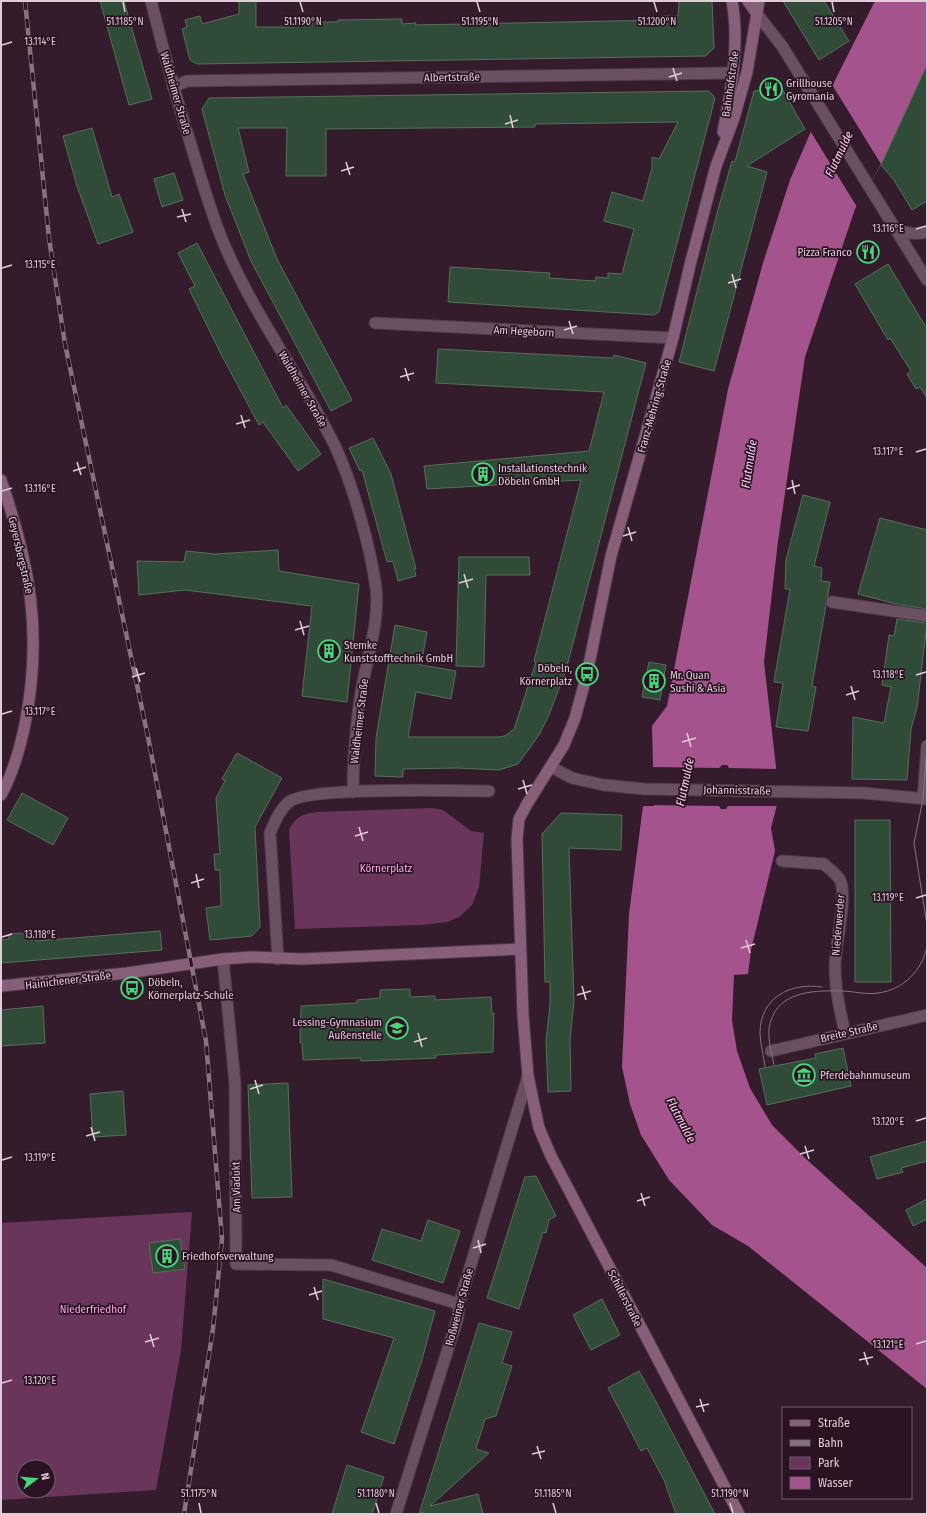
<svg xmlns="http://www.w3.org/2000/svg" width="928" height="1515" font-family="'Fira Sans Condensed',sans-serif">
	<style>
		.green { fill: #6a355b; fill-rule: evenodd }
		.water { fill: #a4538c }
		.pier { fill: #351c2d }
		.building { fill: #304b37; stroke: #54705a }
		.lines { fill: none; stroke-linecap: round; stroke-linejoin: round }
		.minor-casing { stroke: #4f3a48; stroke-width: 13 }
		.secondary-casing { stroke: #4f3a48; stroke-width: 13 }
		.minor { stroke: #6b4f62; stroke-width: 11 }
		.secondary { stroke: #885f7a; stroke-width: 11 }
		.tram { stroke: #877280; stroke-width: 1 }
		.rail-casing { stroke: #877280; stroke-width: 4.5 }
		.rail { stroke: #2b1324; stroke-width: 3; stroke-dasharray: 9; stroke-linecap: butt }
		.ticks { fill: none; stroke: #dfcdd8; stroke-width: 1.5 }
		.labels { text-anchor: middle; stroke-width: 3.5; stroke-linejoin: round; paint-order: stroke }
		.street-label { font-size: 11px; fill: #dfcdd8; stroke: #2b1324 }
		.poi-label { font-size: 11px; fill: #dfcdd8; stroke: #2b1324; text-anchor: start }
		.park-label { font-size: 11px; fill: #fea6e2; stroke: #2b1324 }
		.water-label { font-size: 12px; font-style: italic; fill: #fed1ee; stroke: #2b1324 }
		.ticks-label { font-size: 10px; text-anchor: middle; fill: #dfcdd8; stroke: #2b1324; stroke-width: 3.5; stroke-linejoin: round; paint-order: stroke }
	</style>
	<rect width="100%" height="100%" fill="#351c2d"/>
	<path class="green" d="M431,808L443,810L471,831L484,833L479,887L472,905L459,917L447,922L421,925L295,929L289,829C296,817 302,814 317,812Z
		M192,1212L181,1350L156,1490L1,1500V1223ZM24,1467H48V1491H24Z"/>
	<path class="water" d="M875,1H927V65L881,165L855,209L805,357L778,541L764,662L776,767L778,801L771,828L775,851L751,950L748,974L734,975L732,1020L737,1051L750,1088L772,1125L805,1158L927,1268V1389L748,1246L712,1225L669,1180L641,1135L630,1104L622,1067L629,914L643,806H654L652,726L667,706L728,389L763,263L790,180L821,108Z"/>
	<path class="pier" d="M831,83L881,164L857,207L809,129Z
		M722,765H727L729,768L778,769L779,806H728L726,809H721L719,806L644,805L652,804V767L719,768Z"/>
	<path class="building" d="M100,1H124L152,99L129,105Z
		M239,1H256V27H295V22H338V20L402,19V24L416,23L415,25L662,20L661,16H678L679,1H712L714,48L706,56L197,64L190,60L182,29L187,27L185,20L200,16L202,24L239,14Z
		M783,1H824L849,41L819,60Z
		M927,65V201L912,210L894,180L881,165Z
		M781,87L805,129L747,166L767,172L714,371L679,362L717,213L732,161L735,162L754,91Z
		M709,91L715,98L659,312L654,315L448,302L450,267L550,273L549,278L595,281L596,277L608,278V273L622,274L634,229L604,221L612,192L643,201L652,168V157L659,159L678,122L535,124V127L326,129V176H286L287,128H238L249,172L243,174L277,259L352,400L331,411L251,261L225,195L202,109L209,98Z
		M92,128L112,197L119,194L133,232L98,244L77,186L63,136Z
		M174,173L183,200L162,207L154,179Z
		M197,243L283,408L286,405L321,454L298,471L263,422L259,425L222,356L189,289L195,286L178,253Z
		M888,264L927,329V398L920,387L916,389L907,374L911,371L890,338L888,340L855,284Z
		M438,349L613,358L614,355L646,363L566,670L549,715L539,735L518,764L499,770L457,768L403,769V777L375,776L376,738L395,625L427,632L421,665L456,671L451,699L416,692L408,737H498L505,736L514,729L536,662L534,661L581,480L427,489L424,466L589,451L604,392L436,383Z
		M373,438L391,474L416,569H414L416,576L398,581L393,561L387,562L362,470L360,471L349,448Z
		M803,495L830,502L814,566L822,568L821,581L830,582L812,686L816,687L808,731L776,727L783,683L774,682L790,589H785L786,560Z
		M880,518L927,530V609L900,605L858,594Z
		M278,550L279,571L359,584L347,702L302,696L312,606L185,590L139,595L137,561L184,562L186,551L215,554Z
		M459,557H529L530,575H486L484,667L456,666Z
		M897,619L927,623L917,708L911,729L907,780L852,779L853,717L884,723L891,687L882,685L889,635L894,636Z
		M649,662L666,665L660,700L642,697Z
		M237,753L282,778L255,827L260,927L252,936L210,940L206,908L221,906L220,870H215L214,854H220L216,798L225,781L222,779Z
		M22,793L68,818L53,845L7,820Z
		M561,813L622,815L621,850L569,848L574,1002L570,1040L571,1091L548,1092L546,1041L550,1005V982H545L542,834Z
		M855,820H890L891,982H855Z
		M160,931L162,950L1,963V940L9,939V934L35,932L36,941Z
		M410,989V997L435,996V1000L491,997L492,1014L494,1013L493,1052L436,1055V1058L361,1061V1058L303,1060L302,1043H300L301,1006L357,1003V1000L380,998V990Z
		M43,1006L45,1043L1,1046V1010Z
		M843,1048L851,1086L767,1105L759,1069L816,1058L815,1054Z
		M288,1083L292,1197L252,1198L248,1085Z
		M123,1091L126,1135L93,1137L90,1094Z
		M927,1141V1161L901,1168L903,1172L877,1179L870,1157Z
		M536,1176L556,1216L549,1220L546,1233L543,1232L519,1309L487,1298L525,1177Z
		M927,1199V1219L913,1226L906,1210Z
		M428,1220L460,1231L443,1283L372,1260L382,1229L421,1241Z
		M180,1239L185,1269L153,1273L149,1243Z
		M323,1279L435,1311L422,1360L394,1444L361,1432L394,1338L323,1319Z
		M602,1299L620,1335L591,1350L573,1315Z
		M479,1323L512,1332L502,1363L512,1366L496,1416L485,1419L476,1449L489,1453L430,1506L478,1494L483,1514H423V1512L419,1514Z
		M639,1371L655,1400L715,1514H676L664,1480L647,1448L641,1451L608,1388Z
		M347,1465L384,1477L372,1514H332Z"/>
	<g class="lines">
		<g class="minor-casing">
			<path id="minor" d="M151,1C164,53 178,104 194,155C204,188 213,220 227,251C257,319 302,379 335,446C353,485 370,545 376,588C380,621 367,658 361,692C356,725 353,758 353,792
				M757,14L782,46L927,280
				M173,87L187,81L732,73
				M895,229C906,233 915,235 927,232
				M375,323L673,338
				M832,602L927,616
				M551,767L572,778L604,785L644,789L864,793L927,799
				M923,799L927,746
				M782,861L824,864C829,869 837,874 840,880C848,896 835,945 835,966C835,989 840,1011 845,1033
				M223,959L235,1083L236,1264L331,1265L459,1304
				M278,959L270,833C275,822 279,810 289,802C308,786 455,791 489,791
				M771,1051L927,1015
				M396,1514L458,1317L459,1304L528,1076"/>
		</g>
		<g class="secondary-casing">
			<path id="secondary" d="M748,1L757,14
				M723,132C731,90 740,44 732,1
				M1,480C30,565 43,634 25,724C20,748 13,774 1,795
				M1,986L127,973L223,959L251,957L302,959L520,949
				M739,1514L551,1156L539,1128L528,1076L523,1015L517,839L519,819L527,804L564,745L575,718L587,674L611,556L673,338L690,265L716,166L734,118L747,72L759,1"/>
		</g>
		<use href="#minor" class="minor"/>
		<use href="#secondary" class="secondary"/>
		<path class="tram" d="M927,746L923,799L914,843L927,925
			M774,1065C772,1054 768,1040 769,1029C774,992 811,990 841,991C853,991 866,995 878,993C903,990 923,970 927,946
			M765,1067C764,1056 760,1044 760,1033C760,998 790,982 822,987"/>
		<g class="rail-casing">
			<path id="rail" d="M25,1L49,238L65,344L149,742L206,1041L222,1239L213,1329L184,1514"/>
		</g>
		<use href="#rail" class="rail"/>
	</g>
	<path class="ticks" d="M123,2L125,12M300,2L303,12M477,2L480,12M654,2L657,12M832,2L834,12M2,45L12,42M673,68L677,81M669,77L682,73M510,115L513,128M505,124L518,120M346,162L350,175M341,171L354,167M182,209L186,222M177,217L191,214M916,229L926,226M2,268L12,265M732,274L736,288M728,283L741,279M569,321L573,334M564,330L577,326M405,368L409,381M400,377L414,373M241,415L245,428M236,424L250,420M916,452L926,449M77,462L81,475M73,471L86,467M792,480L795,494M787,489L800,485M2,491L12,488M628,527L632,541M623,536L636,532M464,574L468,588M459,583L473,579M300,621L304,635M295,630L309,626M136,668L140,682M916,675L926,672M132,677L145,673M851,686L855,700M846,695L859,691M2,714L12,711M687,733L691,747M682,742L696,738M523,780L527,794M518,789L532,785M359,827L363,841M355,836L368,832M196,874L199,888M191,883L204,879M916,898L926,895M2,937L12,934M746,940L750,953M741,948L755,944M582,986L586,1000M577,995L591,991M418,1033L422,1047M414,1042L427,1038M255,1080L259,1094M250,1089L263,1085M916,1121L926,1118M91,1127L95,1141M86,1136L100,1132M805,1146L809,1159M800,1154L814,1150M2,1160L12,1157M641,1193L645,1206M637,1201L650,1197M478,1240L481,1253M473,1248L486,1244M314,1287L318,1300M309,1295L322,1291M150,1334L154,1347M145,1342L159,1338M916,1344L926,1341M864,1352L868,1365M859,1360L873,1357M2,1383L12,1380M700,1399L704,1412M696,1407L709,1404M537,1446L541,1459M532,1454L545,1451M199,1503L201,1513M376,1503L379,1513M553,1503L556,1513M730,1503L733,1513"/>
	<defs>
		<g id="restaurant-ring" transform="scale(1.15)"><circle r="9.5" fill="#2b1324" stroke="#46d77a" stroke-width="1.5"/><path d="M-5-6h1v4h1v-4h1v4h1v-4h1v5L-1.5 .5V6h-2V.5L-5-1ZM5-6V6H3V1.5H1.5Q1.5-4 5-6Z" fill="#46d77a"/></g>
		<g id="building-ring" transform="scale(1.15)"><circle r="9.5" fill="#2b1324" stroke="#46d77a" stroke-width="1.5"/><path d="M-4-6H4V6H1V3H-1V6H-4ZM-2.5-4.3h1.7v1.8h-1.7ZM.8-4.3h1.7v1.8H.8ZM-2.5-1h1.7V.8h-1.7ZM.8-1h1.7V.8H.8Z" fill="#46d77a"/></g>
		<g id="bus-ring" transform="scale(1.15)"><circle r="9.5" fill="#2b1324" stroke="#46d77a" stroke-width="1.5"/><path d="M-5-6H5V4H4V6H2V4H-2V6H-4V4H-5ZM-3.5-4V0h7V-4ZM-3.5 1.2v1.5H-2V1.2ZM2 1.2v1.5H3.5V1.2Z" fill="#46d77a"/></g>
		<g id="school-ring" transform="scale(1.15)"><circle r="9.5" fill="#2b1324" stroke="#46d77a" stroke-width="1.5"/><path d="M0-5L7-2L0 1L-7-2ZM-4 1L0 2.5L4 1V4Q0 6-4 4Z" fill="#46d77a"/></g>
		<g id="museum-ring" transform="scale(1.15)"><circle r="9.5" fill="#2b1324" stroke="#46d77a" stroke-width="1.5"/><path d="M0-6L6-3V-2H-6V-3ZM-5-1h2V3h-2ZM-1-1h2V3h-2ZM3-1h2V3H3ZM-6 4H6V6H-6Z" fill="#46d77a"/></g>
	</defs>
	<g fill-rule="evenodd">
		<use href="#restaurant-ring" x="771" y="89"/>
		<use href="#restaurant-ring" x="868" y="252"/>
		<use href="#building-ring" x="483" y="474"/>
		<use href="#building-ring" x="329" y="651"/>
		<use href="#bus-ring" x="587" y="674"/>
		<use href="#building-ring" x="654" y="681"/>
		<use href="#bus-ring" x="132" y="988"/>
		<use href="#school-ring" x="397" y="1028"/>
		<use href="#museum-ring" x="804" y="1075"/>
		<use href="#building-ring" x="167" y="1256"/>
	</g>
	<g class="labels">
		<g class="street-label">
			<text transform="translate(452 77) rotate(-1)" y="4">Albertstraße</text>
			<text transform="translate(730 84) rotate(-82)" y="4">Bahnhofstraße</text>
			<text transform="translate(176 93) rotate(74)" y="4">Waldheimer Straße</text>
			<text transform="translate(524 331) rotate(3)" y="4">Am Hegeborn</text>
			<text transform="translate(303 389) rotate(60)" y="4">Waldheimer Straße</text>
			<text transform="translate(654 406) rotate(-74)" y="4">Franz-Mehring-Straße</text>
			<text transform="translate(21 555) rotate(77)" y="4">Geyersbergstraße</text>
			<text transform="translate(359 721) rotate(-83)" y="4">Waldheimer Straße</text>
			<text transform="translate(737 790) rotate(1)" y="4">Johannisstraße</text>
			<text transform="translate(838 925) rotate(-85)" y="4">Niederwerder</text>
			<text transform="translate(68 980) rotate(-7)" y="4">Hainichener Straße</text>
			<text transform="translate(849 1032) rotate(-13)" y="4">Breite Straße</text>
			<text transform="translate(236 1187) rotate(-91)" y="4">Am Viadukt</text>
			<text transform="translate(625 1298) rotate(63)" y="4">Schillerstraße</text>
			<text transform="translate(459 1307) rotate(-75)" y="4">Roßweiner Straße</text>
		</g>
		<g class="poi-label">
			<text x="786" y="87">Grillhouse<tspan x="786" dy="13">Gyromania</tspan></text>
			<text x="852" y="256" text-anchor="end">Pizza Franco</text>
			<text x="498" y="472">Installationstechnik<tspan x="498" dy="13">Döbeln GmbH</tspan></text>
			<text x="344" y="649">Stemke<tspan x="344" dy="13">Kunststofftechnik GmbH</tspan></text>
			<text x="572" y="672" text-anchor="end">Döbeln,<tspan x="572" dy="13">Körnerplatz</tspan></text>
			<text x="670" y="679">Mr. Quan<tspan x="670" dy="13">Sushi &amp; Asia</tspan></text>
			<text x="148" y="986">Döbeln,<tspan x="148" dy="13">Körnerplatz-Schule</tspan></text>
			<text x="382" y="1026" text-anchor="end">Lessing-Gymnasium<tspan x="382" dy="13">Außenstelle</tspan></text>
			<text x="820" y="1079">Pferdebahnmuseum</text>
			<text x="182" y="1260">Friedhofsverwaltung</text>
		</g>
		<g class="park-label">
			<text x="386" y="872">Körnerplatz</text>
			<text x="93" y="1313">Niederfriedhof</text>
		</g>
		<g class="water-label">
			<text transform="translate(839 154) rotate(-64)" y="4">Flutmulde</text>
			<text transform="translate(749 464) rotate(-81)" y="4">Flutmulde</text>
			<text transform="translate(685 782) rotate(-78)" y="4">Flutmulde</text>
			<text transform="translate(681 1120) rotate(62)" y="4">Flutmulde</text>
		</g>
	</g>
	<g class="ticks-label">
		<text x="125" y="25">51.1185°N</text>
		<text x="303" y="25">51.1190°N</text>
		<text x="480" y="25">51.1195°N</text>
		<text x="657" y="25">51.1200°N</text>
		<text x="834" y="25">51.1205°N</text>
		<text x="40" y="45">13.114°E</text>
		<text x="888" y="232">13.116°E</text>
		<text x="40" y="268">13.115°E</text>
		<text x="888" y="455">13.117°E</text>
		<text x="40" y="492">13.116°E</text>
		<text x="888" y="678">13.118°E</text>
		<text x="40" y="715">13.117°E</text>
		<text x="888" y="901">13.119°E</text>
		<text x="40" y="938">13.118°E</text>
		<text x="888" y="1125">13.120°E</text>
		<text x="40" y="1161">13.119°E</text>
		<text x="888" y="1348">13.121°E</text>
		<text x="40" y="1384">13.120°E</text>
		<text x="199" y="1497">51.1175°N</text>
		<text x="376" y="1497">51.1180°N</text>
		<text x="553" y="1497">51.1185°N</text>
		<text x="730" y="1497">51.1190°N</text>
	</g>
	<rect width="928" height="1515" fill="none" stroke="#dfcdd8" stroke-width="4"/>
	<rect x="782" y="1407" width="130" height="92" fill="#2b1324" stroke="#735d6c"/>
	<rect x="790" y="1420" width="20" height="6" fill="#885f7a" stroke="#735d6c"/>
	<text x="818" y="1427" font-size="12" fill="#dfcdd8">Straße</text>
	<rect x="790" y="1440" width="20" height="6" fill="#877280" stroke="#735d6c"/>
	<text x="818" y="1447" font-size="12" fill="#dfcdd8">Bahn</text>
	<rect x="790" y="1457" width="20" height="12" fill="#6a355b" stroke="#735d6c"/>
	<text x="818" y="1467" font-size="12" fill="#dfcdd8">Park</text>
	<rect x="790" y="1477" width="20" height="12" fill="#a4538c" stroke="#735d6c"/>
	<text x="818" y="1487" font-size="12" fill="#dfcdd8">Wasser</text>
	<g transform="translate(36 1479) rotate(74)"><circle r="19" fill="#2b1324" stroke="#735d6c"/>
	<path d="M0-3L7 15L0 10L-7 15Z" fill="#46d77a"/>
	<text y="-6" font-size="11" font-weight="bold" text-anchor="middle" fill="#dfcdd8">N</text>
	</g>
</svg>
